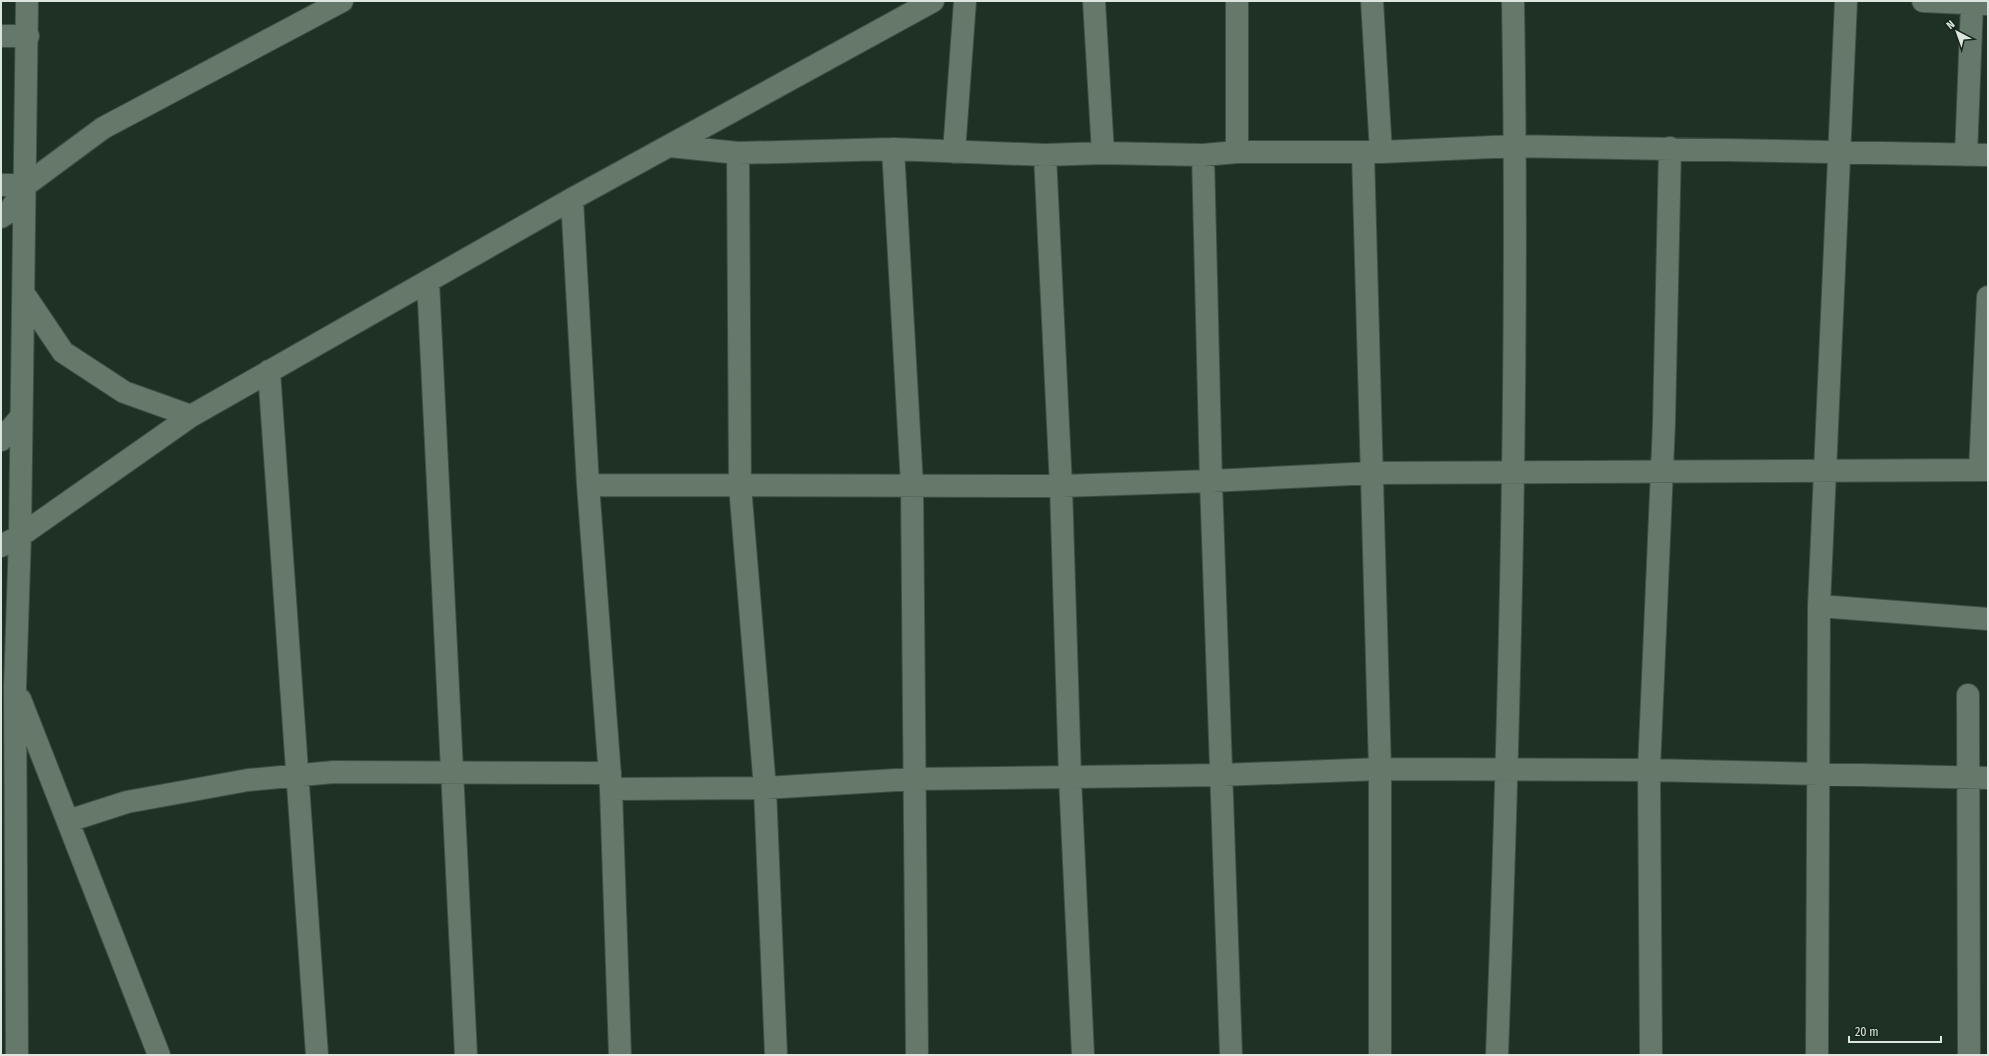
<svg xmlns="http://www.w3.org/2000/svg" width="1989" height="1056" font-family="'Fira Sans Condensed',sans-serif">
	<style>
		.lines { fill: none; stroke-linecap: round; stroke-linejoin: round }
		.minor-casing { stroke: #3f4e43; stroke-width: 24 }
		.minor { stroke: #657869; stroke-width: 22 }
	</style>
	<rect width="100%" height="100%" fill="#1f3024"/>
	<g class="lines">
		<g class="minor-casing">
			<path id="minor" d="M1094,1L1103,153
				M1372,1L1381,152
				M1923,1L1988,4
				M1,36H28
				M670,146L738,153L893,149L1045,155L1103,153L1203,155L1237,152H1381L1515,146L1988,155
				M893,149L912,485L917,1055
				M954,152L965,1
				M1237,152V1
				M1363,152L1380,769V1055
				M738,153L740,486L765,788L776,1055
				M1045,155L1061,486L1070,777L1083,1055
				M1203,155L1211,481L1231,1055
				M1966,155L1972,4
				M1,185H26
				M572,199L588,485L611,789L620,1055
				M1,217L9,212L26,185L103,128L342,1
				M428,281L466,1055
				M24,294L63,352L124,392L191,416
				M269,371L317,1055
				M1,440L21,417
				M1980,470L1988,297
				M588,485L1061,486L1211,481L1371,473L1988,470
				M1,546L20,536L191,416L572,199L933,1
				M1819,606L1988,619
				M1968,695L1969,1055
				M20,699L159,1055
				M611,789L765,788L913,779L1221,775L1380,769L1649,770L1988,778
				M68,821L127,802L248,780L334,772L610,773
				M17,1055L15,687L20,536L27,1
				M1497,1055C1510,704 1519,352 1513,1
				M1651,1055L1649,770L1664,423L1670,148
				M1817,1055L1819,606L1846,1"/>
		</g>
		<use href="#minor" class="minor"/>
	</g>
	<rect width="1989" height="1056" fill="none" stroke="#dce6de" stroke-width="4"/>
	<g transform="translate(1957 32) rotate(319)" stroke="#16261b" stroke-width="3" paint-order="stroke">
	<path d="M0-3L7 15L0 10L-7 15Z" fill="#dce6de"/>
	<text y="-6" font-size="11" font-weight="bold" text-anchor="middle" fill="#dce6de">N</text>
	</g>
	<path d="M1849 1036v6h92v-6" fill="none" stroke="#dce6de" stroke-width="2"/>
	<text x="1855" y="1036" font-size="12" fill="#dce6de" stroke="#16261b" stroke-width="3" paint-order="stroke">20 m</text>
</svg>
